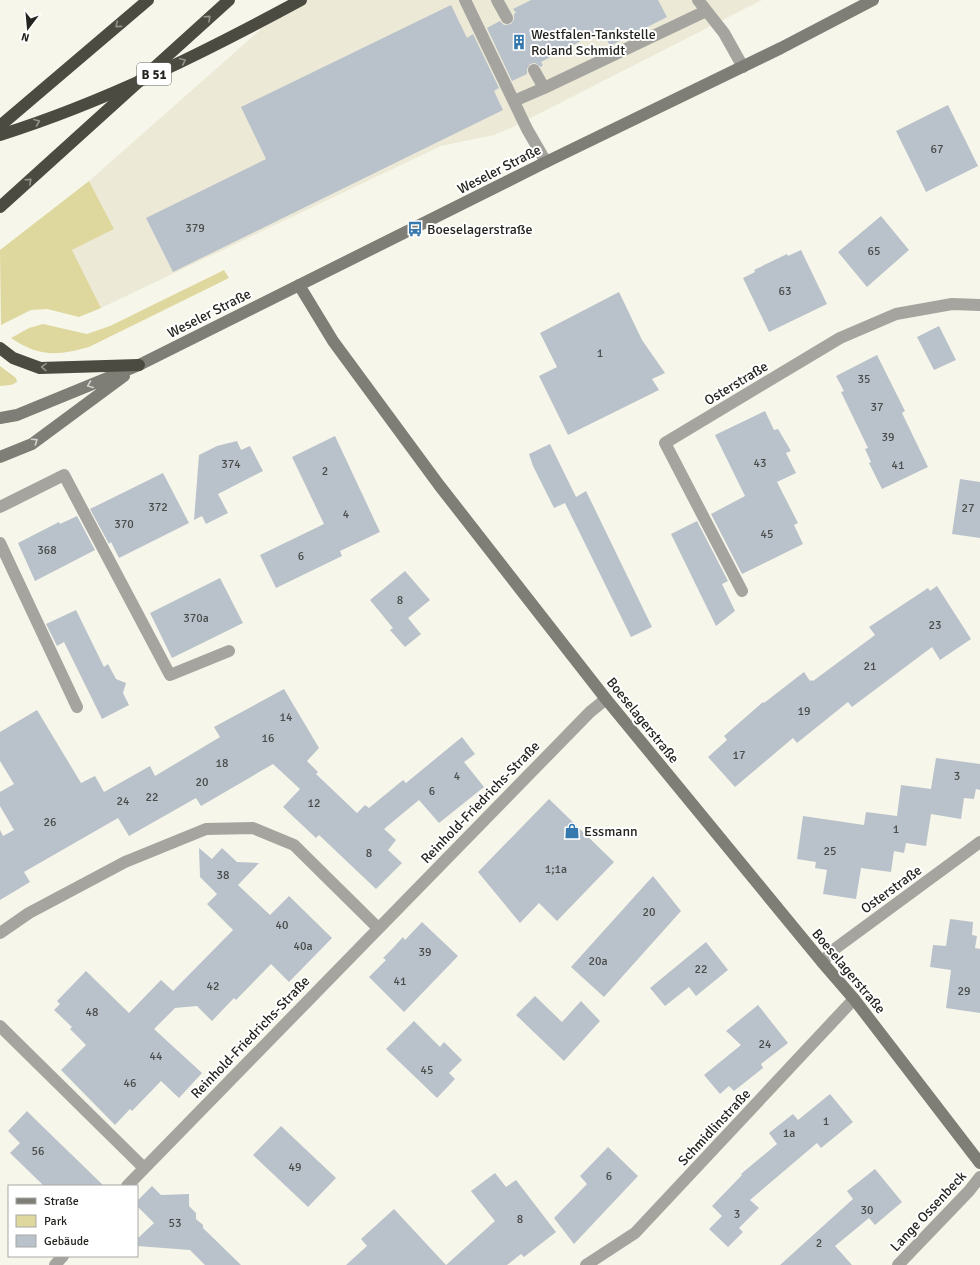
<svg xmlns="http://www.w3.org/2000/svg" width="980" height="1265" font-family="Signika,sans-serif">
	<style>
		.built { fill: #ecead7 }
		.green { fill: #dfd89e }
		.building { fill: #b9c2cb }
		.lines { fill: none; stroke-linecap: round; stroke-linejoin: round }
		.lane { stroke: #a5a49f; stroke-width: 12 }
		.street { stroke: #a5a49f; stroke-width: 12 }
		.secondary { stroke: #7e7d76; stroke-width: 12 }
		.highway { stroke: #4c4b41; stroke-width: 12 }
		.highway-bridge { stroke: #4c4b41; stroke-width: 12 }
		.oneway { stroke: #94938d }
		.oneway2 { stroke: #d2d2cf }
		.labels { text-anchor: middle; stroke-width: 4; stroke-linejoin: round; paint-order: stroke }
		.number-label { font-size: 12px; fill: #4a4c4b }
		.shield { fill: #fff; stroke: #666663; stroke-width: 1 }
		.shield-label { font-size: 13px; font-weight: bold; fill: #252520 }
		.poi-label { font-size: 14px; fill: #252520; stroke: #fff; text-anchor: start }
		.street-label { font-size: 14px; fill: #252520; stroke: #fff }
	</style>
	<rect width="100%" height="100%" fill="#f7f6ea"/>
	<path class="built" d="M294,0H762L513,127L494,135L441,146L101,308L72,250L114,229L89,181Z"/>
	<path class="green" d="M89,181L114,229L72,250L101,308L79,317L47,309L31,310L1,325L0,250Z
		M224,270L229,278L89,347C57,356 39,357 11,338L29,328L43,324L87,334L110,326Z
		M0,366L16,378L17,382L11,385L0,386Z"/>
	<path class="building" d="M531,0H658L667,17L610,46L602,30L541,62L543,65L541,67L535,63L530,64L527,69V74L512,81L487,28L500,21L504,25L511,24L514,19V14L516,13L513,9Z
		M451,5L467,38L473,34L499,88L494,91L503,110L173,272L146,218L266,159L241,107Z
		M948,105L978,166L926,192L896,131Z
		M881,216L909,250L867,287L838,252Z
		M801,250L827,304L769,332L743,278L755,272L754,270L787,254L788,256Z
		M619,292L642,340L665,373L652,379L659,390L568,435L539,376L557,367L540,333Z
		M939,326L956,360L934,370L917,337Z
		M877,355L905,411L902,413L928,467L882,489L869,463L871,462L865,449L868,448L841,392L844,391L836,376Z
		M765,411L774,430L778,429L791,451L786,453L796,473L777,482L798,523L794,525L803,544L742,574L711,514L745,496L715,435Z
		M335,436L380,532L340,551L342,556L276,588L260,555L324,524L292,457Z
		M237,441L241,450L250,446L263,471L218,494L228,513L206,524L202,516L194,520L199,455L217,446Z
		M550,444L576,497L586,491L652,627L631,637L565,503L554,508L533,466L529,454Z
		M163,473L189,523L119,558L111,542L109,544L90,509Z
		M960,479L980,482V538L952,534Z
		M77,516L95,550L35,581L18,543L59,522L60,524Z
		M697,521L728,581L722,584L735,611L716,626L671,534Z
		M405,571L430,600L408,618L421,634L405,647L390,630L393,628L370,600Z
		M220,578L243,623L172,658L150,613Z
		M937,586L971,639L940,660L932,647L852,707L848,702L797,743L793,738L735,787L708,757L727,740L724,736L763,702L764,703L804,672L810,681L812,680L813,681L875,635L869,627L928,588L930,591Z
		M76,610L104,667L108,664L116,679L126,683L123,693L129,705L102,719L64,642L57,646L46,624Z
		M284,689L319,748L307,761L318,772L316,774L357,813L365,805L369,808L403,780L406,783L462,737L475,754L464,762L484,787L439,823L419,800L384,829L396,840L388,850L402,863L376,889L319,835L316,838L283,807L300,789L273,764L201,806L196,798L129,836L118,818L24,872L30,882L0,900V830L3,836L14,830L0,806V792L14,784L0,761V732L37,710L81,783L95,776L104,792L150,766L155,776L220,737L214,727Z
		M936,758L980,764V790L976,789L974,799L964,798L961,819L931,814L926,846L906,843L904,853L894,851L891,872L861,868L856,899L823,894L827,870L815,868L816,862L797,859L803,816L864,825L866,812L897,816L901,785L931,789Z
		M549,799L614,862L557,921L539,903L520,923L478,872Z
		M199,848L212,859L222,848L237,862L259,863L238,885L270,915L289,896L332,938L289,982L271,964L236,1000L234,998L212,1021L197,1006L175,1008L154,1029L202,1073L179,1098L161,1081L132,1111L130,1109L115,1125L61,1070L86,1045L70,1029L72,1027L54,1010L60,1004L57,1001L86,971L129,1013L161,980L173,991L233,930L207,904L217,894L200,877Z
		M653,876L681,911L604,997L571,967Z
		M950,919L973,922L972,935L977,936L975,948L980,949V1013L946,1008L951,970L930,967L933,945L946,946Z
		M422,922L458,956L404,1012L369,977L386,960L383,958L393,948L403,937L405,940Z
		M706,942L728,970L696,996L689,987L665,1006L650,988Z
		M535,996L562,1022L581,1001L600,1021L564,1061L516,1015Z
		M758,1005L788,1043L761,1064L763,1068L734,1091L729,1086L720,1094L704,1075L741,1045L726,1031Z
		M414,1021L440,1047L444,1042L462,1060L449,1073L455,1079L437,1098L386,1049Z
		M830,1094L853,1122L821,1148L817,1143L750,1200L759,1208L739,1228L743,1232L728,1247L709,1229L722,1216L712,1206L742,1175L741,1174L777,1144L769,1133L793,1114L798,1120Z
		M27,1111L39,1123L104,1186H44L10,1153L20,1143L8,1131Z
		M281,1126L336,1178L308,1207L253,1155Z
		M608,1147L638,1176L574,1244L554,1218L587,1184L580,1176Z
		M875,1169L902,1202L875,1225L869,1218L835,1246L852,1265H780L853,1199L847,1191Z
		M495,1173L506,1187L516,1180L556,1232L524,1257L521,1254L507,1265H346L367,1246L361,1239L394,1209L446,1265L495,1221L471,1191Z
		M152,1186L161,1195L189,1194V1206L196,1213V1219L203,1225V1228L241,1265H205L190,1250L137,1246V1239L154,1223L137,1206V1201Z"/>
	<g class="lines">
		<path class="lane" d="M465,0L527,129L546,162
			M497,0L507,18
			M698,0L724,33L743,67
			M544,88L706,11
			M514,101L544,88L534,70
			M0,507L64,475L170,675L229,651
			M0,543L77,707"/>
		<path class="street" d="M742,591L665,443L840,338L896,314L952,304L980,305
			M0,933L29,913L125,862L206,829L253,828L294,845L378,928
			M822,962L836,948L980,842
			M0,1026L143,1167
			M127,1186L590,712L606,699
			M55,1265L63,1256
			M586,1265L635,1233L854,999
			M898,1265L969,1191L980,1177"/>
		<path class="secondary" d="M299,285L333,341L439,485L606,699L822,962L854,999L980,1163
			M0,418L17,415L139,365L546,162L781,48L873,0
			M0,457L32,444L124,376"/>
		<path class="highway" d="M0,126L148,0
			M0,207L229,0
			M0,348L13,358L40,368L139,365"/>
		<path class="highway-bridge" d="M0,135C105,102 205,52 301,0"/>
	</g>
	<defs><path id="oneway-chevron" d="M-2-3.5L2.5 0L-2 3.5" fill="none" stroke-width="1.6" stroke-linecap="round" stroke-linejoin="round"/></defs>
	<g class="oneway">
		<use href="#oneway-chevron" transform="translate(208 18) rotate(-42)"/>
		<use href="#oneway-chevron" transform="translate(118 25) rotate(140)"/>
		<use href="#oneway-chevron" transform="translate(183 61) rotate(-25)"/>
		<use href="#oneway-chevron" transform="translate(37 122) rotate(-21)"/>
		<use href="#oneway-chevron" transform="translate(29 181) rotate(-42)"/>
		<use href="#oneway-chevron" transform="translate(44 367) rotate(-177)"/>
	</g>
	<g class="oneway2">
		<use href="#oneway-chevron" transform="translate(90 385) rotate(158)"/>
		<use href="#oneway-chevron" transform="translate(35 441) rotate(-34)"/>
	</g>
	<defs>
		<g id="building-bare" transform="scale(1.2)"><path d="M-4-6H4V6H1V3H-1V6H-4ZM-2.5-4.3h1.7v1.8h-1.7ZM.8-4.3h1.7v1.8H.8ZM-2.5-1h1.7V.8h-1.7ZM.8-1h1.7V.8H.8Z" fill="#3578ae" stroke="#fff" stroke-width="2.5" paint-order="stroke"/></g>
		<g id="bus-bare" transform="scale(1.2)"><path d="M-5-6H5V4H4V6H2V4H-2V6H-4V4H-5ZM-3.5-4V0h7V-4ZM-3.5 1.2v1.5H-2V1.2ZM2 1.2v1.5H3.5V1.2Z" fill="#3578ae" stroke="#fff" stroke-width="2.5" paint-order="stroke"/></g>
		<g id="shop-bare" transform="scale(1.2)"><path d="M-5-2.5h2.3a2.7 3.5 0 0 1 5.4 0H5L5.5 6h-11ZM-1.5-2.5h3a1.5 2.3 0 0 0-3 0Z" fill="#3578ae" stroke="#fff" stroke-width="2.5" paint-order="stroke"/></g>
	</defs>
	<g fill-rule="evenodd">
		<use href="#building-bare" x="519" y="42"/>
		<use href="#bus-bare" x="415" y="229"/>
		<use href="#shop-bare" x="572" y="831"/>
	</g>
	<g class="labels">
		<g class="number-label">
			<text x="937" y="153">67</text>
			<text x="195" y="232">379</text>
			<text x="874" y="255">65</text>
			<text x="785" y="295">63</text>
			<text x="600" y="357">1</text>
			<text x="864" y="383">35</text>
			<text x="877" y="411">37</text>
			<text x="888" y="441">39</text>
			<text x="760" y="467">43</text>
			<text x="231" y="468">374</text>
			<text x="898" y="469">41</text>
			<text x="325" y="475">2</text>
			<text x="158" y="511">372</text>
			<text x="968" y="512">27</text>
			<text x="346" y="518">4</text>
			<text x="124" y="528">370</text>
			<text x="767" y="538">45</text>
			<text x="47" y="554">368</text>
			<text x="301" y="560">6</text>
			<text x="400" y="604">8</text>
			<text x="196" y="622">370a</text>
			<text x="935" y="629">23</text>
			<text x="870" y="670">21</text>
			<text x="804" y="715">19</text>
			<text x="286" y="721">14</text>
			<text x="268" y="742">16</text>
			<text x="739" y="759">17</text>
			<text x="222" y="767">18</text>
			<text x="457" y="780">4</text>
			<text x="957" y="780">3</text>
			<text x="202" y="786">20</text>
			<text x="432" y="795">6</text>
			<text x="152" y="801">22</text>
			<text x="123" y="805">24</text>
			<text x="314" y="807">12</text>
			<text x="50" y="826">26</text>
			<text x="896" y="833">1</text>
			<text x="830" y="855">25</text>
			<text x="369" y="857">8</text>
			<text x="556" y="873">1;1a</text>
			<text x="223" y="879">38</text>
			<text x="649" y="916">20</text>
			<text x="282" y="929">40</text>
			<text x="303" y="950">40a</text>
			<text x="425" y="956">39</text>
			<text x="598" y="965">20a</text>
			<text x="701" y="973">22</text>
			<text x="400" y="985">41</text>
			<text x="213" y="990">42</text>
			<text x="964" y="995">29</text>
			<text x="92" y="1016">48</text>
			<text x="765" y="1048">24</text>
			<text x="156" y="1060">44</text>
			<text x="427" y="1074">45</text>
			<text x="130" y="1087">46</text>
			<text x="826" y="1125">1</text>
			<text x="789" y="1137">1a</text>
			<text x="38" y="1155">56</text>
			<text x="295" y="1171">49</text>
			<text x="609" y="1180">6</text>
			<text x="867" y="1214">30</text>
			<text x="737" y="1218">3</text>
			<text x="520" y="1223">8</text>
			<text x="175" y="1227">53</text>
			<text x="819" y="1247">2</text>
		</g>
		<rect class="shield" x="137" y="63" width="34" height="22" rx="3"/>
		<g class="shield-label">
			<text x="154" y="79">B 51</text>
		</g>
		<g class="poi-label">
			<text x="531" y="39">Westfalen-Tankstelle<tspan x="531" dy="16">Roland Schmidt</tspan></text>
			<text x="427" y="234">Boeselagerstraße</text>
			<text x="584" y="836">Essmann</text>
		</g>
		<g class="street-label">
			<text transform="translate(499 169) rotate(-27)" y="5">Weseler Straße</text>
			<text transform="translate(209 313) rotate(-27)" y="5">Weseler Straße</text>
			<text transform="translate(736 383) rotate(-31)" y="5">Osterstraße</text>
			<text transform="translate(643 720) rotate(51)" y="5">Boeselagerstraße</text>
			<text transform="translate(480 802) rotate(-46)" y="5">Reinhold-Friedrichs-Straße</text>
			<text transform="translate(891 889) rotate(-36)" y="5">Osterstraße</text>
			<text transform="translate(849 971) rotate(50)" y="5">Boeselagerstraße</text>
			<text transform="translate(250 1037) rotate(-46)" y="5">Reinhold-Friedrichs-Straße</text>
			<text transform="translate(714 1127) rotate(-47)" y="5">Schmidlinstraße</text>
			<text transform="translate(928 1211) rotate(-47)" y="5">Lange Ossenbeck</text>
		</g>
	</g>
	<rect x="8" y="1185" width="130" height="72" fill="#ffffff" stroke="#a8a8a6"/>
	<rect x="16" y="1198" width="20" height="6" fill="#7e7d76" stroke="#a8a8a6"/>
	<text x="44" y="1205" font-size="12" fill="#252520">Straße</text>
	<rect x="16" y="1215" width="20" height="12" fill="#dfd89e" stroke="#a8a8a6"/>
	<text x="44" y="1225" font-size="12" fill="#252520">Park</text>
	<rect x="16" y="1235" width="20" height="12" fill="#b9c2cb" stroke="#a8a8a6"/>
	<text x="44" y="1245" font-size="12" fill="#252520">Gebäude</text>
	<g transform="translate(28 28) rotate(196)" stroke="#ffffff" stroke-width="3" paint-order="stroke">
	<path d="M0-3L7 15L0 10L-7 15Z" fill="#252520"/>
	<text y="-6" font-size="11" font-weight="bold" text-anchor="middle" fill="#252520">N</text>
	</g>
</svg>
